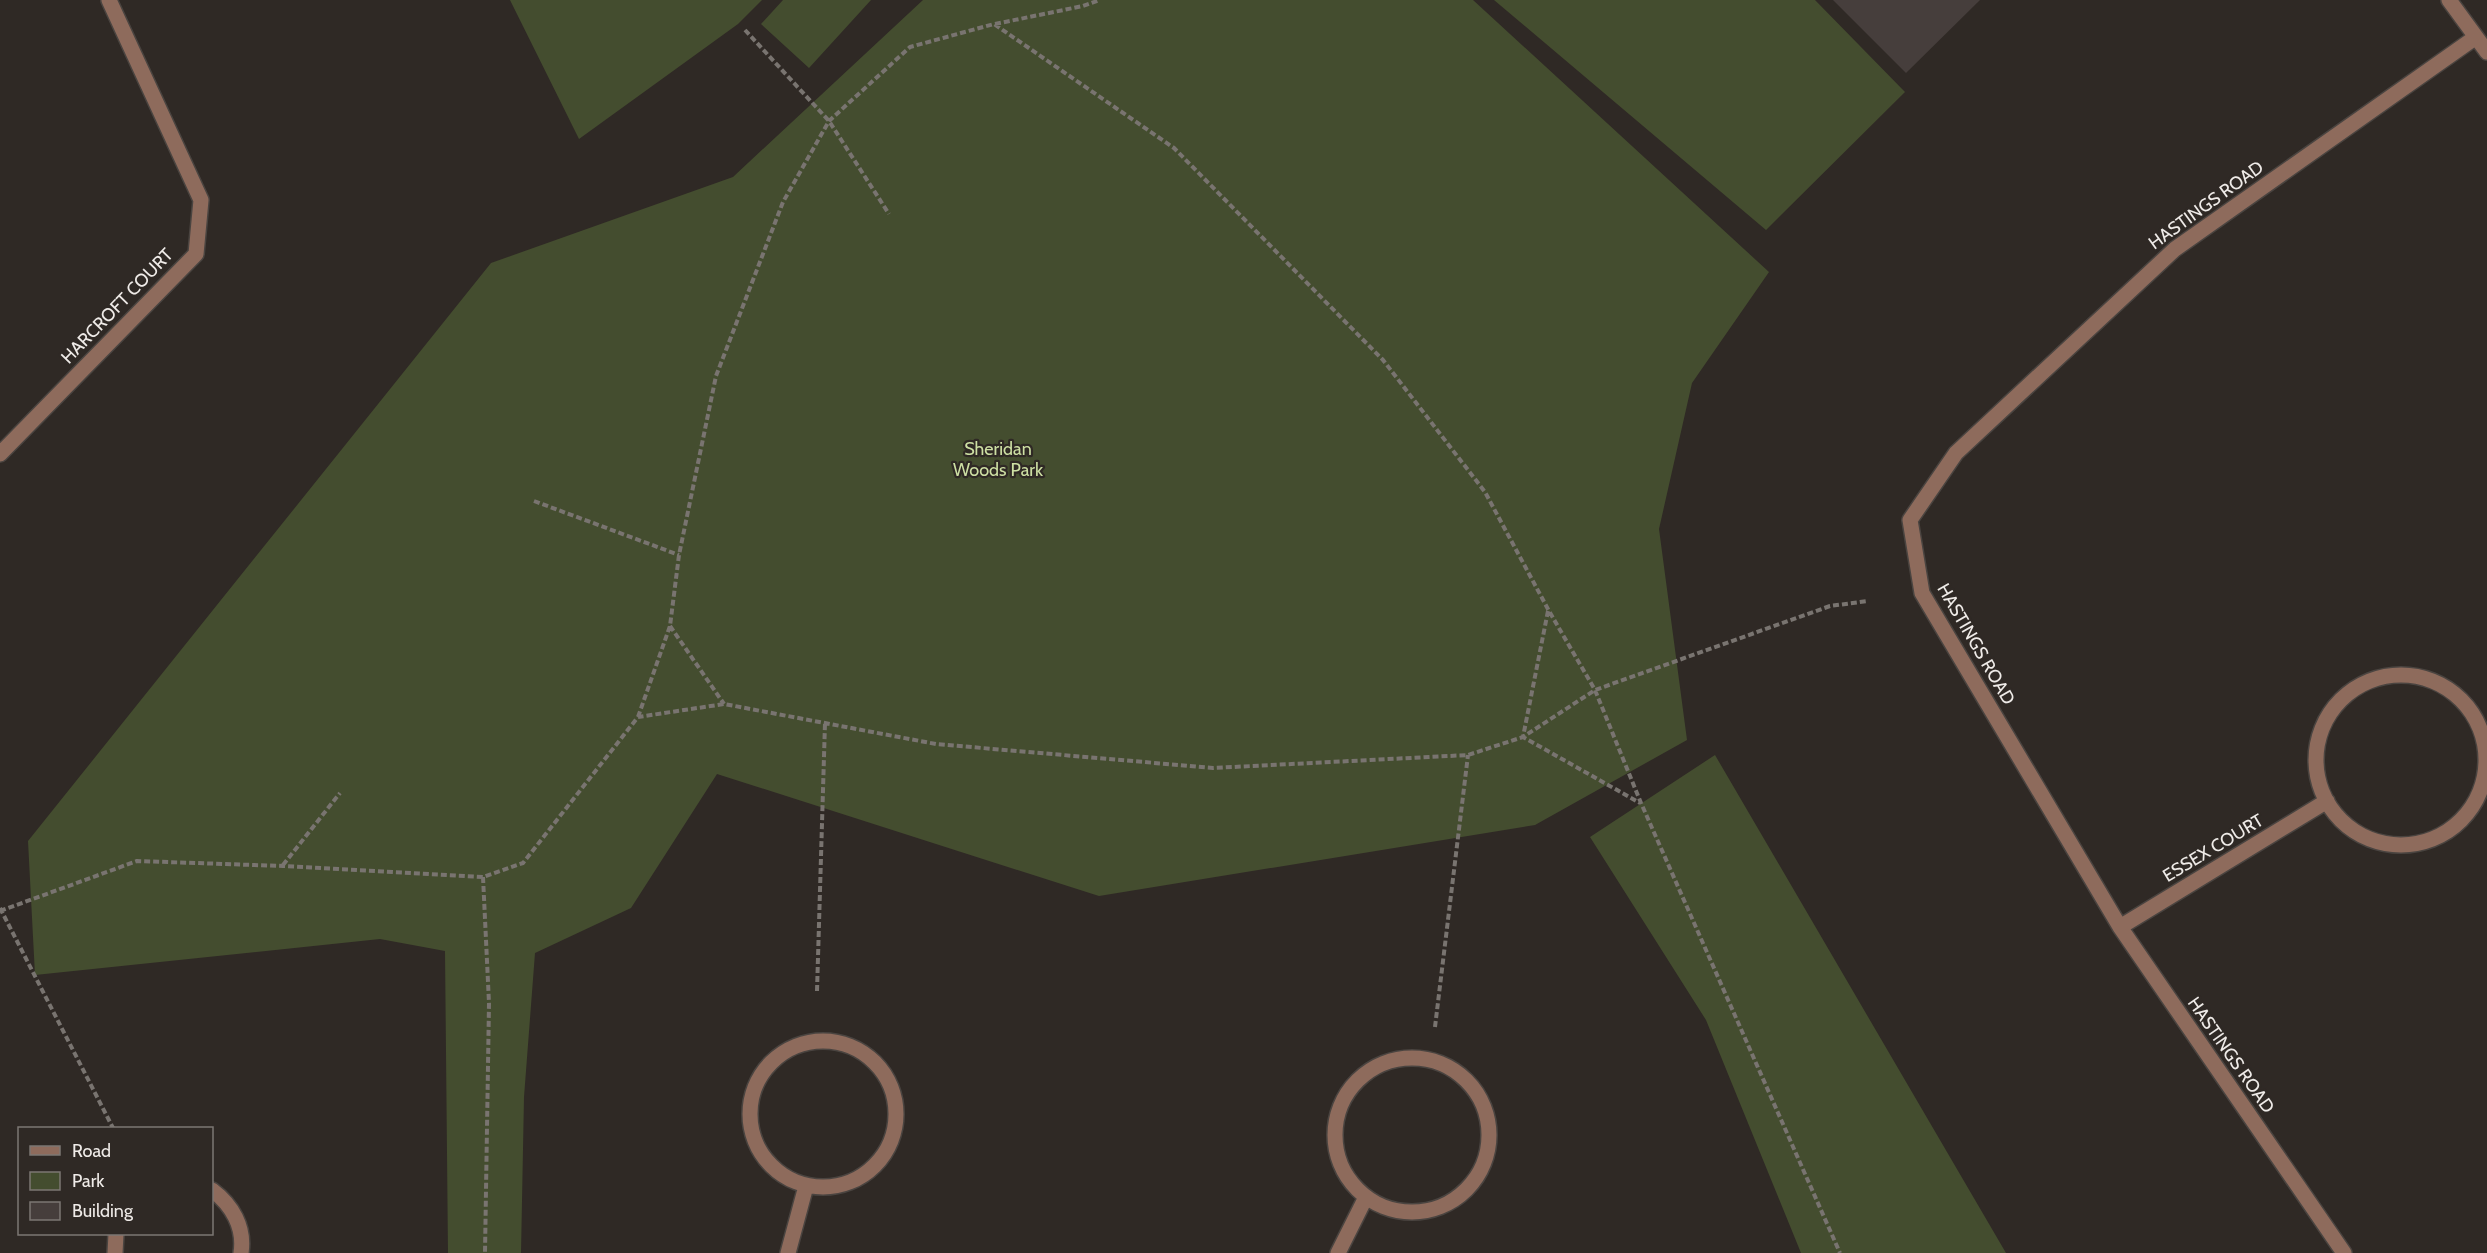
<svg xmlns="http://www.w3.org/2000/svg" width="2487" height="1253" font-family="Cabin,sans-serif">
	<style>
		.green { fill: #444d2f }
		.building { fill: #463e3c }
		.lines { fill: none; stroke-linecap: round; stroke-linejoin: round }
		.minor-casing { stroke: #4a4440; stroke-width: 18 }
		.path { stroke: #797470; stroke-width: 4; stroke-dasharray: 6 3; stroke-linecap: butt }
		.minor { stroke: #8e6b5c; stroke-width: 15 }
		.labels { text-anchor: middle; stroke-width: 4.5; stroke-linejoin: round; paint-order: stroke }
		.street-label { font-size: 18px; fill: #efebe8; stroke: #2f2925 }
		.park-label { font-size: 18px; fill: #cddfa3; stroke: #2f2925 }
	</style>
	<rect width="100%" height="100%" fill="#2f2925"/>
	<path class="green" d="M510,0H762L738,24L579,139Z
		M783,0H871L809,68L761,24Z
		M923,0H1473L1769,272L1692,383L1659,529L1687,740L1535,825L1099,896L717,774L631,908L535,953L524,1097L521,1253H448L445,951L380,939L35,975L28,841L491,263L733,177Z
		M1494,0H1815L1905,92L1766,230Z
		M1715,755L2006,1253H1801L1706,1020L1590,837Z"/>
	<path class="building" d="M1833,0H1980L1906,73Z"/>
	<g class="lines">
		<g class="minor-casing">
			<path id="minor" d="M2449,0L2487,52
				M0,454L196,254L201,200L109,0
				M2316 760a85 85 0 1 1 170 0a85 85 0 1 1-170 0Z
				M2120,927L2327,801
				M750 1114a73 73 0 1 1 146 0a73 73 0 1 1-146 0Z
				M1335 1135a77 77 0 1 1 154 0a77 77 0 1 1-154 0Z
				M212,1190C232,1205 245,1227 241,1253
				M115,1253L116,1234
				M788,1253L806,1186
				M1338,1253L1366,1197
				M2344,1253L2120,927L1922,593L1910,520L1956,453L2175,249L2476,37"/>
		</g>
		<path class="path" d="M995,24L1083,6L1100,0
			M745,30L829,121L889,214
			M534,501L679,555
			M1548,611L1523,737L1640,803
			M670,626L724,704
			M638,717L670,626L679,555L716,376L783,202L829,121L910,47L994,24L1174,148L1383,360L1485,492L1549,611L1595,690L1641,803L1840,1253
			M283,865L340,793
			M483,877L489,1003L485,1253
			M0,908L113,1128
			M0,911L137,861L283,866L483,877L523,863L638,717L724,704L936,744L1213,768L1468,755L1523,737L1595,690L1830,606L1868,601
			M817,991L825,723
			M1435,1027L1468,755"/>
		<use href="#minor" class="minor"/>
	</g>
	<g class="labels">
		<g class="street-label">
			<text transform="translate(2206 205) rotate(-36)" y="6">HASTINGS ROAD</text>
			<text transform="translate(117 306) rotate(-46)" y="6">HARCROFT COURT</text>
			<text transform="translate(1976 644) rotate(60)" y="6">HASTINGS ROAD</text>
			<text transform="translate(2213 848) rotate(-31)" y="6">ESSEX COURT</text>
			<text transform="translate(2231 1055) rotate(55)" y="6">HASTINGS ROAD</text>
		</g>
		<g class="park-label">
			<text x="998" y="455">Sheridan<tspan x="998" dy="21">Woods Park</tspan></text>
		</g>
	</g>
	<rect x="18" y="1127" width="195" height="108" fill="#2f2925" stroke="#7c7773" stroke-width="1.5"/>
	<rect x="30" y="1146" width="30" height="9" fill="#8e6b5c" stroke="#7c7773" stroke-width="1.5"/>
	<text x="72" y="1157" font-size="18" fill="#efebe8">Road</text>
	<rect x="30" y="1172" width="30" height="18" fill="#444d2f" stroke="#7c7773" stroke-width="1.5"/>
	<text x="72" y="1187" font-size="18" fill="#efebe8">Park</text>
	<rect x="30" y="1202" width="30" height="18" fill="#463e3c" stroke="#7c7773" stroke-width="1.5"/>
	<text x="72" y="1217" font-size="18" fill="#efebe8">Building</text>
</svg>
